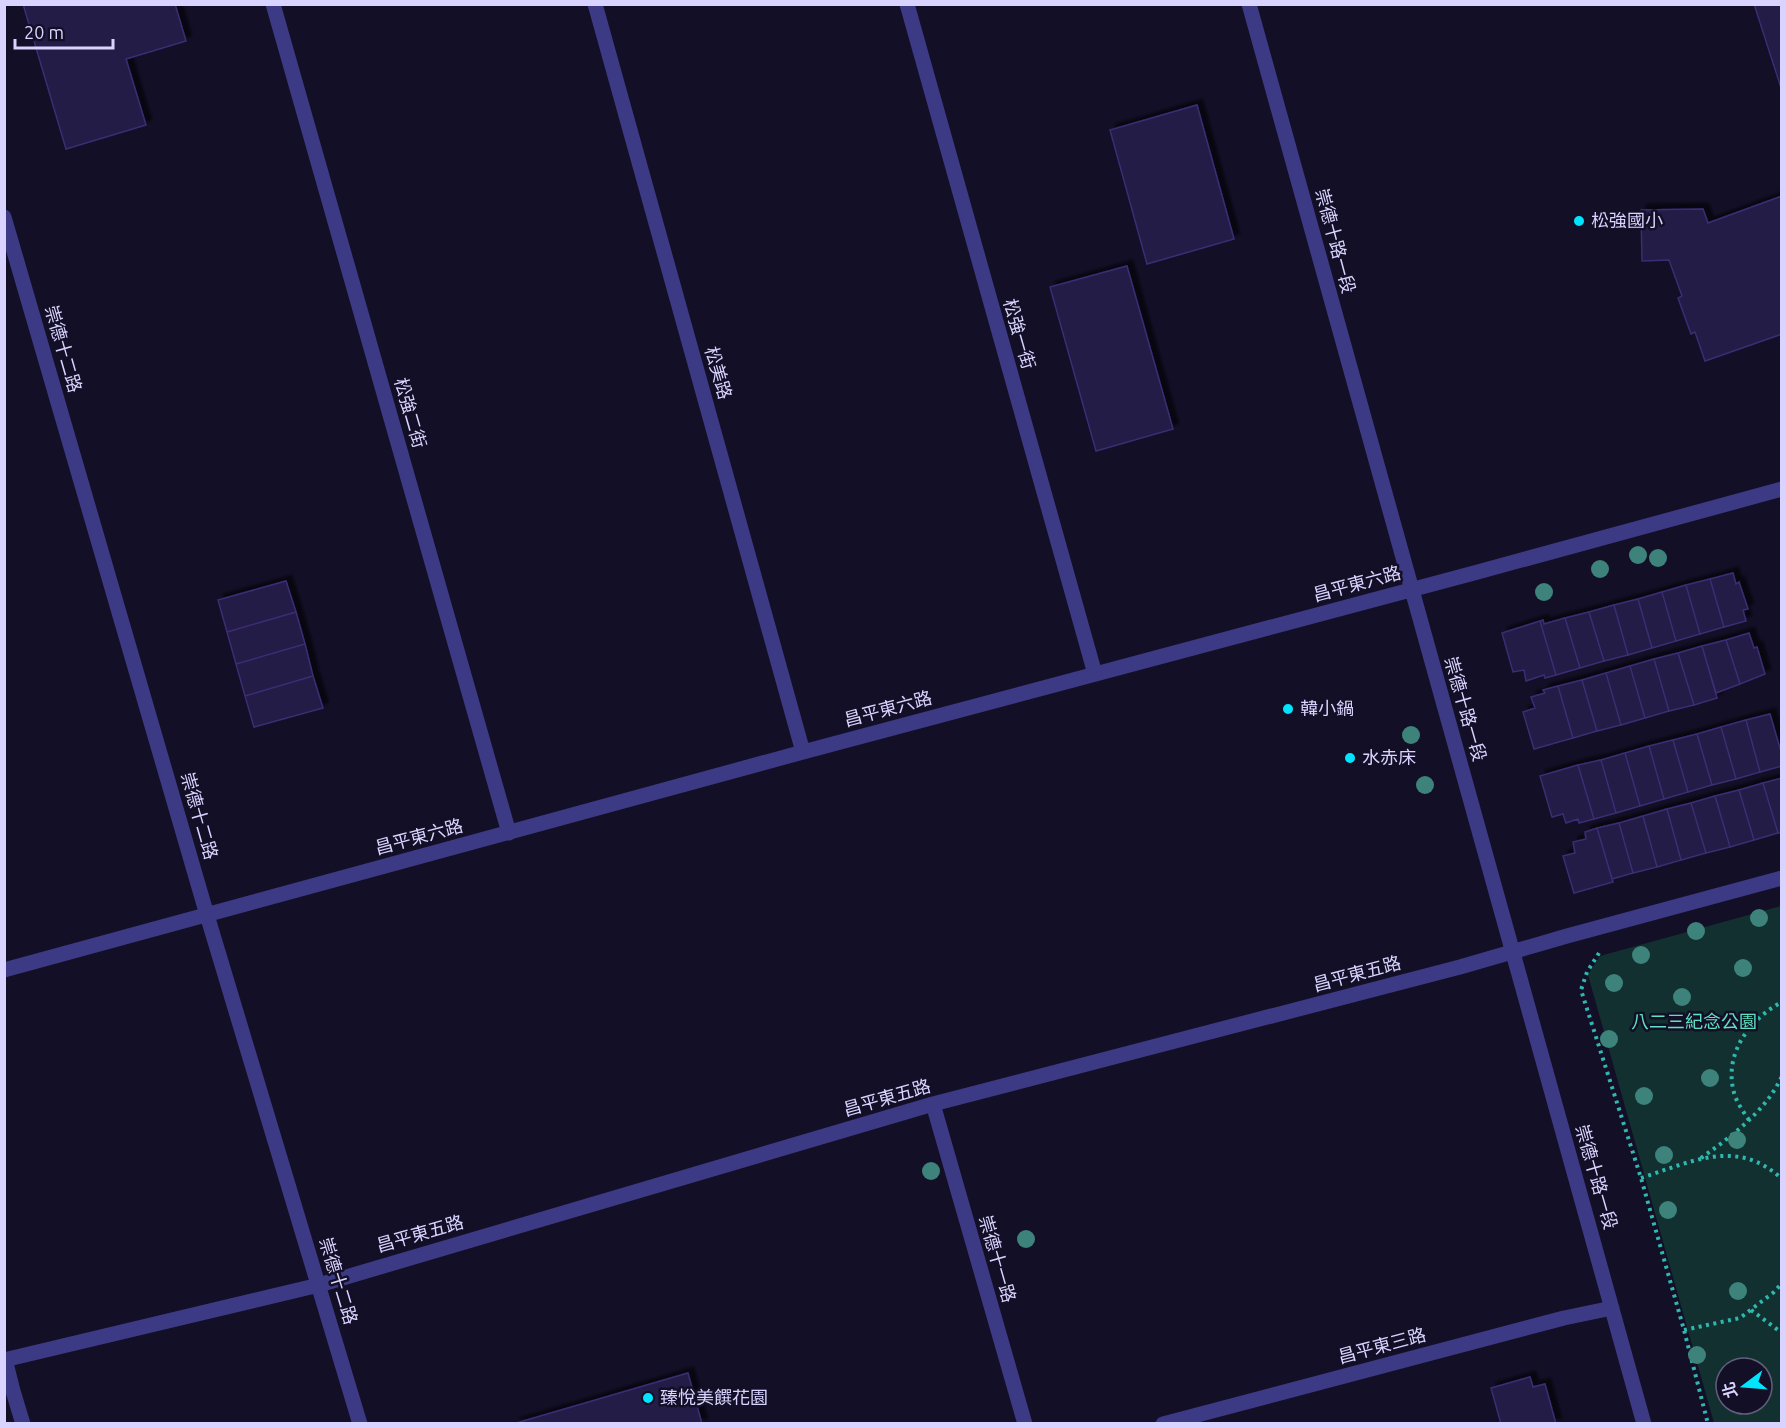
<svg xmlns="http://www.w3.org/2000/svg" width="1786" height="1428" font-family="Ubuntu,'Noto Sans TC',sans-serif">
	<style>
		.green { fill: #12302f; fill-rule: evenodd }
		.building { fill: #241b47; stroke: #3b2d73; stroke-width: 1.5; filter: url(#shadow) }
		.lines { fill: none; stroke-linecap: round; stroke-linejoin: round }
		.path { stroke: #2fb8b0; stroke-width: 4; stroke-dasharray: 3 4.5; stroke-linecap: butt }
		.minor { stroke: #3d3a85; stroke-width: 15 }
		.tree { fill: #3d827b }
		.poi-dot { fill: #00e5ff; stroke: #130f26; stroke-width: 2 }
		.labels { text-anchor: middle; stroke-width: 5; stroke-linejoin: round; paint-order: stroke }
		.poi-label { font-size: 18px; fill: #d9d4ff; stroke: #130f26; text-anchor: start }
		.street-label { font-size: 18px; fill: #d9d4ff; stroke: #130f26 }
		.park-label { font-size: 18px; fill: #5fe0c0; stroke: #130f26 }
	</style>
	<defs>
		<filter id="shadow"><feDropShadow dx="5.5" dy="-5.5" stdDeviation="1.5" flood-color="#0009"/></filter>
	</defs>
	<rect width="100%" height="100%" fill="#130f26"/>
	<path class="green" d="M1781,906V1423H1714L1588,975L1600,956ZM1726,1368H1762V1404H1726Z"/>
	<path class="building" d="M23,4H175L186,41L126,59L146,125L66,149Z
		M1754,4H1782V91Z
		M1197,105L1234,239L1147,264L1110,130Z
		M1782,196V334L1705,361L1695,332L1691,334L1678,298L1682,296L1669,260L1642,261L1641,210L1703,209L1708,223Z
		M1127,266L1173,429L1096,451L1050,287Z
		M1733,573L1736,584L1739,582L1748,609L1743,610L1746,621L1724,627L1710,579Z
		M1710,579L1724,627L1700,634L1686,585Z
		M286,581L296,612L227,632L218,600Z
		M1686,585L1700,634L1676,641L1662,592Z
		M1662,592L1676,641L1652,648L1638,599Z
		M1638,599L1652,648L1628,655L1614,605Z
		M1614,605L1628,655L1604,661L1589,612Z
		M296,612L305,644L236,664L227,632Z
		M1589,612L1604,661L1580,668L1565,618Z
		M1565,618L1580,668L1556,675L1540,621L1543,620L1544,624Z
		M1540,621L1556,675L1545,678L1544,675L1526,681L1524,670L1513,672L1502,633Z
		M1749,633L1754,648L1757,647L1765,674L1740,684L1726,640Z
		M1726,640L1740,684L1716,693L1702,646Z
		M305,644L313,676L245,696L236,664Z
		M1702,646L1717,698L1694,705L1678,653Z
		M1678,653L1694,705L1669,711L1654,659Z
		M1654,659L1669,711L1645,718L1630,666Z
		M1630,666L1645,718L1621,725L1606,673Z
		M1606,673L1621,725L1597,731L1582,680Z
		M313,676L323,708L254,727L245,696Z
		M1582,680L1597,731L1573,738L1558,686Z
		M1558,686L1573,738L1534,749L1523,712L1535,708L1531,697L1545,693L1543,690Z
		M1770,714L1782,755V766L1760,772L1746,720Z
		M1746,720L1760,772L1736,779L1721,727Z
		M1721,727L1736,779L1712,785L1697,734Z
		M1697,734L1712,785L1688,792L1673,740Z
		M1673,740L1688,792L1664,799L1649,746Z
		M1649,746L1664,799L1640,806L1625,753Z
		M1625,753L1640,806L1616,813L1601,760Z
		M1601,760L1616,813L1594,819L1578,765Z
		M1578,765L1594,819L1579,823L1578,819L1566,823L1563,814L1552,817L1540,776Z
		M1782,778V833H1778L1763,783Z
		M1763,783L1778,833L1754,840L1739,790Z
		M1739,790L1754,840L1730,847L1715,796Z
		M1715,796L1730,847L1706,853L1691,803Z
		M1691,803L1706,853L1681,860L1667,809Z
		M1667,809L1681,860L1657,867L1643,816Z
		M1643,816L1657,867L1633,873L1619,823Z
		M1619,823L1633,873L1612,879L1597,828Z
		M1597,828L1613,882L1574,893L1563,856L1575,853L1573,842L1586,839L1585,832Z
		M688,1373L702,1424H513Z
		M1530,1377L1533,1387L1545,1384L1556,1424H1501L1491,1388Z"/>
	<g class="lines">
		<path class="path" d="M1599,953L1587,972L1581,990L1641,1178L1684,1330L1708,1424
			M1749,1120C1744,1113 1738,1104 1735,1096C1722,1056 1748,1020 1782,1002
			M1701,1158C1732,1136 1766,1111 1782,1076
			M1641,1178C1691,1162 1737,1137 1782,1179
			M1751,1310L1782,1333
			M1684,1330L1740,1318L1774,1292L1782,1283"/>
		<path class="minor" d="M273,4L509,833
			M595,4L803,752
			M907,4L1095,674
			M1249,4L1644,1424
			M4,217L207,915L360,1424
			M4,970L803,752L1474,573L1782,489
			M933,1104L1025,1424
			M5,1359L13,1391L23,1424
			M4,1360L319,1285L933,1104L1460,967L1567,936L1782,878
			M1163,1424L1564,1318L1612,1308"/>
	</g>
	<g class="tree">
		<circle cx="1638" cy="555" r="9"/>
		<circle cx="1658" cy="558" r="9"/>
		<circle cx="1600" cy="569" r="9"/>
		<circle cx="1544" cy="592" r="9"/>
		<circle cx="1411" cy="735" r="9"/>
		<circle cx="1425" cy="785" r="9"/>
		<circle cx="1759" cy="918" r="9"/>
		<circle cx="1696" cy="931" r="9"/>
		<circle cx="1641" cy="955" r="9"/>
		<circle cx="1743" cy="968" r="9"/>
		<circle cx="1614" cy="983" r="9"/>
		<circle cx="1682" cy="997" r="9"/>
		<circle cx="1609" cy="1039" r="9"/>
		<circle cx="1710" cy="1078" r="9"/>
		<circle cx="1644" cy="1096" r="9"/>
		<circle cx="1737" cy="1140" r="9"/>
		<circle cx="1664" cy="1155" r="9"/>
		<circle cx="931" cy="1171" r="9"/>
		<circle cx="1668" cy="1210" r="9"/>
		<circle cx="1026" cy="1239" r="9"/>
		<circle cx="1738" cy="1291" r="9"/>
		<circle cx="1697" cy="1355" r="9"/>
	</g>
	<g class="poi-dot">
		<circle cx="1579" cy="221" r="6"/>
		<circle cx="1288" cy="709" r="6"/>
		<circle cx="1350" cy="758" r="6"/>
		<circle cx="648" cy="1398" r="6"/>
	</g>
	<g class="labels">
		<g class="poi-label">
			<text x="1591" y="227">松強國小</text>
			<text x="1300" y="715">韓小鍋</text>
			<text x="1362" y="764">水赤床</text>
			<text x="660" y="1404">臻悅美饌花園</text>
		</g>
		<g class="street-label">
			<text transform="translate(1335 241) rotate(75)" y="6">崇德十路一段</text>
			<text transform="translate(1019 334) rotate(74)" y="6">松強一街</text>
			<text transform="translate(63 349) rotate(74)" y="6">崇德十二路</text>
			<text transform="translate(718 373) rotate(74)" y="6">松美路</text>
			<text transform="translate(410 413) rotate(74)" y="6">松強二街</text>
			<text transform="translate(1357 584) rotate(-15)" y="6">昌平東六路</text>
			<text transform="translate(888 709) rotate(-15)" y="6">昌平東六路</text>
			<text transform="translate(1465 709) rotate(74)" y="6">崇德十路一段</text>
			<text transform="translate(199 816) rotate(74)" y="6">崇德十二路</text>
			<text transform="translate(419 837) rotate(-15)" y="6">昌平東六路</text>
			<text transform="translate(1357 974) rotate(-15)" y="6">昌平東五路</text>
			<text transform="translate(887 1098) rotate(-16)" y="6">昌平東五路</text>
			<text transform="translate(1596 1177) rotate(74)" y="6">崇德十路一段</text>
			<text transform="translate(420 1234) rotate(-16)" y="6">昌平東五路</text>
			<text transform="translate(997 1259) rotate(74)" y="6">崇德十一路</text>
			<text transform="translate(338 1281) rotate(73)" y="6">崇德十二路</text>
			<text transform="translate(1382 1346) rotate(-15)" y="6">昌平東三路</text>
		</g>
		<g class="park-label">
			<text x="1694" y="1028">八二三紀念公園</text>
		</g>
	</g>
	<rect width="1786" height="1428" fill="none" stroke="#d9d4ff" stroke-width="12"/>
	<g transform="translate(1744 1386) rotate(254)"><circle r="28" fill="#130f26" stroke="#625e7d" stroke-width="1.5"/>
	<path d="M0-4.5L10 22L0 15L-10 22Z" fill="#00e5ff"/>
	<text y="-9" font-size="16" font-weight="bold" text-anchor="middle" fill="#d9d4ff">北</text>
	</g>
	<path d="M15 39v9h98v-9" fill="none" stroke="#d9d4ff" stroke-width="3"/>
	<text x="24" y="39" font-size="18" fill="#d9d4ff" stroke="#130f26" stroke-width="4.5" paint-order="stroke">20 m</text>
</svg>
